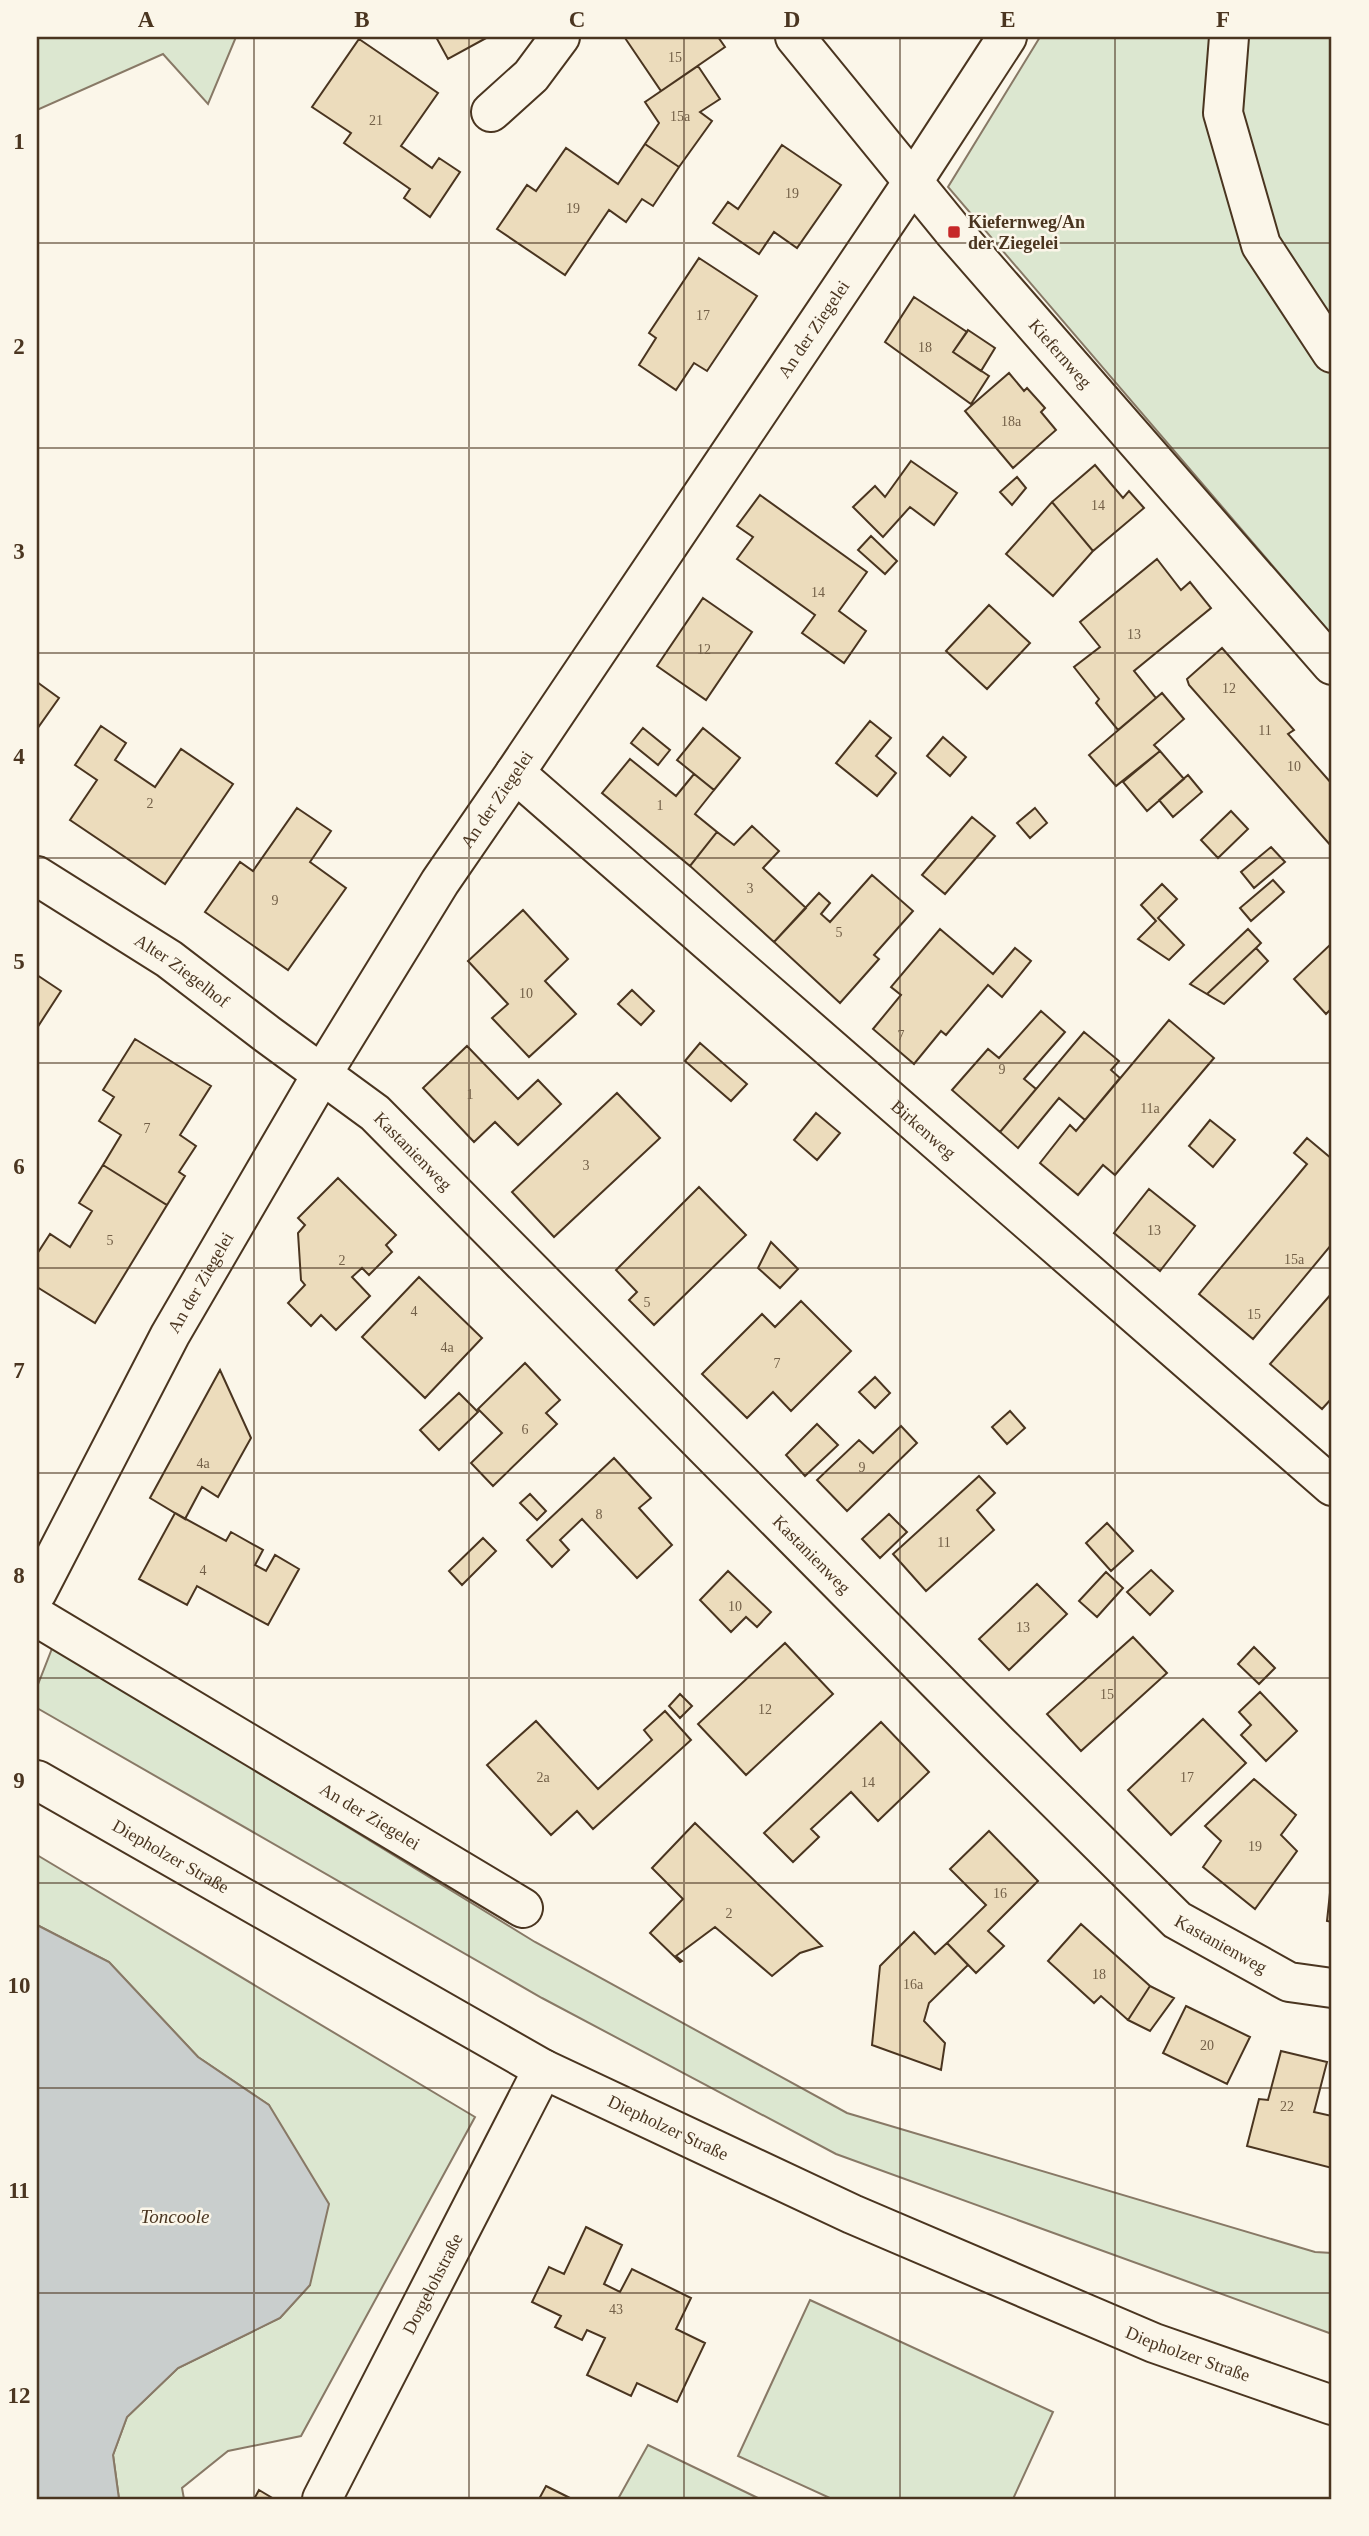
<svg xmlns="http://www.w3.org/2000/svg" width="1369" height="2536" font-family="Georgia,serif">
	<style>
		.green { fill: #dce7d0; stroke: #887966; stroke-width: 2 }
		.water { fill: #c9cecd; stroke: #887966; stroke-width: 2 }
		.building { fill: #ecdcbc; stroke: #4a3520; stroke-width: 2 }
		.lines { fill: none; stroke-linecap: round; stroke-linejoin: round }
		.minor-casing { stroke: #4a3520; stroke-width: 42 }
		.major-casing { stroke: #4a3520; stroke-width: 42 }
		.minor { stroke: #fbf6e9; stroke-width: 38 }
		.major { stroke: #fbf6e9; stroke-width: 38 }
		.grid { fill: none; stroke: #4a3520; stroke-width: 2; stroke-opacity: 0.55 }
		.poi-dot { fill: #c62828; stroke: #fbf6e9; stroke-width: 2.5 }
		.labels { text-anchor: middle; stroke-width: 5; stroke-linejoin: round; paint-order: stroke }
		.number-label { font-size: 14px; fill: #725f47 }
		.poi-label { font-size: 18px; font-weight: bold; fill: #4a3520; stroke: #fbf6e9; text-anchor: start }
		.street-label { font-size: 18px; fill: #4a3520; stroke: #fbf6e9 }
		.water-label { font-size: 19px; font-style: italic; fill: #4a3520; stroke: #fbf6e9 }
		.neatline { fill: none; stroke: #4a3520; stroke-width: 2.5 }
		.grid-label { font-size: 23px; text-anchor: middle; font-weight: bold; fill: #4a3520 }
	</style>
	<rect width="100%" height="100%" fill="#fbf6e9"/>
	<path class="green" d="M37,37H236L208,104L163,54L37,110Z
		M1040,37H1332V635L948,187Z
		M53,1646L535,1942L847,2113L1315,2252L1332,2253V2334L836,2154L542,1998L37,1708V1687Z
		M37,1855L475,2117L301,2436L228,2451L182,2488L184,2499H119L113,2455L127,2417L178,2368L280,2318L310,2285L269,2105L198,2057L109,1962L37,1925Z
		M810,2300L1053,2412L1013,2499H832L738,2456Z
		M648,2445L760,2499H618Z"/>
	<path class="water" d="M37,1925L109,1962L198,2057L269,2105L329,2204L310,2285L280,2318L178,2368L127,2417L113,2455L119,2499H37Z"/>
	<path class="building" d="M436,37H488L448,59Z
		M627,37H718L725,47L661,91L625,38Z
		M359,39L438,93L401,146L432,168L439,158L460,172L430,217L404,198L410,189L344,143L351,133L312,107Z
		M698,66L720,99L700,112L712,121L679,167L645,144L659,123L645,102Z
		M645,144L679,167L653,206L642,199L626,222L609,210L565,275L497,229L527,185L536,191L566,148L618,184Z
		M782,145L841,185L797,248L774,232L759,254L713,223L728,202L738,209Z
		M699,258L757,296L707,371L694,363L676,390L639,365L656,338L649,333Z
		M914,297L967,332L953,352L989,376L971,404L885,342Z
		M968,330L995,348L981,371L953,352Z
		M1009,373L1024,391L1027,388L1045,408L1041,412L1056,430L1013,468L965,411Z
		M911,461L957,493L934,525L910,507L883,537L853,507L875,486L885,497Z
		M1095,465L1123,498L1129,491L1144,508L1093,551L1052,502Z
		M1017,477L1026,488L1012,505L1000,492Z
		M760,495L867,572L839,611L866,631L844,663L802,633L815,615L737,559L753,537L737,526Z
		M1052,502L1093,551L1053,596L1006,554Z
		M871,536L897,561L885,574L858,550Z
		M1157,559L1181,590L1190,582L1211,608L1134,671L1156,698L1118,730L1096,703L1099,699L1074,667L1100,647L1080,622Z
		M703,598L752,632L706,700L657,666Z
		M989,605L1030,643L987,689L946,651Z
		M1222,648L1294,730L1288,734L1332,784V847L1189,685L1187,679Z
		M37,682L59,698L37,729Z
		M1162,693L1184,719L1154,745L1160,751L1116,786L1089,755Z
		M870,721L891,738L876,756L896,773L877,796L836,763Z
		M101,726L126,743L115,760L155,787L181,749L233,784L165,884L70,820L97,780L75,765Z
		M643,728L670,750L658,765L631,743Z
		M703,728L740,758L714,790L677,760Z
		M943,737L966,757L950,776L927,756Z
		M1160,751L1184,779L1147,811L1123,782Z
		M630,759L676,796L694,774L714,790L695,814L717,832L690,866L602,793Z
		M1188,775L1202,792L1173,817L1159,800Z
		M297,808L331,831L310,862L346,888L288,970L205,912L240,862L253,871Z
		M1035,808L1047,823L1030,838L1017,823Z
		M1231,811L1248,829L1218,858L1201,840Z
		M972,817L995,836L945,894L922,875Z
		M752,826L779,851L763,868L806,908L774,942L690,866L717,832L734,845Z
		M1271,847L1285,862L1254,888L1241,872Z
		M872,875L913,911L874,955L879,959L840,1003L774,942L819,893L830,903L821,914L830,922Z
		M1273,880L1284,892L1251,921L1240,908Z
		M1162,884L1177,899L1158,918L1184,945L1169,960L1138,939L1156,921L1141,905Z
		M523,910L568,959L545,981L576,1014L529,1057L492,1018L508,1004L468,961Z
		M940,929L993,974L1015,948L1031,961L1002,997L988,985L946,1035L941,1031L914,1064L873,1029L901,995L891,987Z
		M1248,929L1261,943L1256,948L1207,994L1190,984Z
		M1332,943V1008L1326,1014L1294,979Z
		M1256,948L1268,961L1224,1004L1207,994Z
		M37,975L61,991L37,1028Z
		M632,990L654,1011L641,1025L618,1004Z
		M1041,1011L1065,1032L1024,1079L1036,1089L1000,1132L952,1090L988,1049L999,1058Z
		M1169,1020L1214,1058L1115,1175L1103,1165L1078,1195L1040,1163L1070,1125L1076,1131Z
		M1084,1032L1119,1061L1111,1070L1120,1078L1085,1120L1059,1098L1018,1148L1000,1132Z
		M135,1039L211,1086L180,1135L196,1146L179,1172L185,1176L167,1205L103,1165L121,1135L99,1121L114,1097L103,1090Z
		M700,1043L747,1084L731,1101L685,1061Z
		M467,1046L518,1099L538,1080L561,1104L518,1145L495,1122L474,1142L423,1088Z
		M617,1093L660,1138L554,1237L512,1192Z
		M816,1113L840,1133L817,1160L794,1140Z
		M1210,1120L1235,1140L1213,1167L1189,1146Z
		M1307,1138L1332,1159V1244L1253,1339L1199,1294L1307,1164L1294,1153Z
		M103,1165L167,1205L95,1323L37,1287V1254L50,1234L70,1247L92,1211L79,1203Z
		M338,1178L396,1235L386,1245L392,1252L369,1275L362,1268L352,1277L370,1296L336,1330L321,1315L311,1326L288,1303L305,1285L301,1280L298,1233L305,1225L298,1218Z
		M699,1187L746,1235L654,1325L629,1300L637,1292L616,1270Z
		M1149,1189L1195,1226L1160,1271L1114,1233Z
		M771,1242L798,1269L780,1288L758,1268Z
		M419,1277L482,1338L425,1398L362,1337Z
		M1332,1293V1398L1322,1409L1270,1364Z
		M801,1301L851,1351L791,1411L773,1392L747,1418L702,1374L762,1314L775,1327Z
		M525,1363L560,1400L546,1413L557,1424L493,1486L471,1463L502,1433L478,1409Z
		M220,1370L251,1438L218,1497L202,1487L185,1519L150,1498Z
		M875,1377L890,1393L875,1408L859,1392Z
		M459,1393L478,1412L439,1450L420,1430Z
		M1010,1411L1025,1428L1007,1444L992,1427Z
		M817,1424L838,1445L805,1476L786,1455Z
		M901,1426L917,1443L847,1511L817,1480L859,1440L873,1453Z
		M614,1458L651,1498L639,1508L672,1545L637,1578L582,1519L560,1540L569,1550L552,1567L527,1540Z
		M979,1476L995,1493L977,1510L994,1530L926,1591L893,1554Z
		M530,1494L546,1511L537,1520L520,1503Z
		M175,1513L226,1541L231,1532L263,1550L255,1565L266,1571L275,1555L299,1569L268,1625L197,1586L187,1605L139,1579Z
		M889,1514L907,1532L880,1558L862,1539Z
		M1107,1523L1133,1551L1111,1571L1086,1543Z
		M483,1538L496,1551L462,1585L449,1571Z
		M1151,1570L1173,1591L1150,1615L1127,1592Z
		M728,1571L771,1612L757,1627L746,1617L731,1632L700,1600Z
		M1106,1572L1123,1588L1097,1617L1079,1601Z
		M1037,1584L1067,1614L1009,1670L979,1639Z
		M1133,1637L1167,1673L1081,1751L1047,1714Z
		M785,1643L833,1694L746,1775L698,1724Z
		M1254,1647L1275,1668L1259,1684L1238,1664Z
		M1260,1692L1297,1731L1266,1761L1241,1735L1251,1725L1239,1712Z
		M680,1694L692,1706L680,1718L669,1706Z
		M665,1711L691,1740L593,1829L577,1811L551,1835L487,1765L536,1721L598,1789L652,1740L644,1730Z
		M1203,1719L1246,1763L1171,1835L1128,1790Z
		M881,1722L929,1772L878,1821L851,1792L811,1829L819,1837L793,1862L764,1833Z
		M1254,1779L1296,1815L1281,1835L1297,1851L1255,1909L1203,1867L1221,1841L1205,1826Z
		M695,1823L822,1946L800,1953L772,1976L715,1927L676,1956L682,1961L680,1962L650,1933L683,1899L652,1868Z
		M989,1831L1038,1881L988,1931L1004,1946L976,1973L947,1943L986,1905L950,1869Z
		M1332,1874V1922L1327,1921Z
		M1081,1924L1150,1986L1128,2020L1101,1996L1094,2003L1048,1961Z
		M914,1932L935,1954L947,1943L968,1965L929,2003L924,2021L945,2043L941,2070L872,2045L880,1966Z
		M1150,1986L1174,1998L1150,2031L1128,2020Z
		M1186,2006L1250,2037L1227,2084L1163,2053Z
		M1281,2051L1327,2062L1314,2112L1332,2116V2168L1247,2146L1259,2099L1268,2100Z
		M586,2227L622,2245L604,2284L620,2292L632,2269L691,2298L676,2329L705,2343L677,2402L637,2383L631,2396L587,2375L605,2338L587,2330L582,2340L555,2327L561,2316L532,2302L549,2267L564,2274Z
		M546,2486L572,2499H539Z
		M259,2490L274,2499H254Z"/>
	<g class="lines">
		<g class="minor-casing">
			<g id="minor">
				<path id="s1" d="M795,37L954,232L1332,665"/>
				<path d="M1229,37L1223,113L1261,245L1332,353"/>
				<path d="M491,112L531,76L560,37"/>
				<path id="s2" d="M515,773L1332,1486"/>
				<path id="s3" d="M37,876L169,959L267,1034L375,1113L998,1743L1177,1920L1289,1982L1332,1988"/>
				<path id="s4" d="M37,1592L170,1335L322,1074L440,882L515,773L912,183L1007,37"/>
				<path id="s5" d="M37,1617L523,1908"/>
				<path id="s6" d="M322,2499L543,2069"/>
			</g>
		</g>
		<g class="major-casing">
			<g id="major">
				<path id="s7" d="M37,1780L543,2069L852,2214L1154,2343L1332,2405"/>
			</g>
		</g>
		<use href="#minor" class="minor"/>
		<use href="#major" class="major"/>
	</g>
	<path class="grid" d="M254,37V2499M469,37V2499M684,37V2499M900,37V2499M1115,37V2499M37,243H1332M37,448H1332M37,653H1332M37,858H1332M37,1063H1332M37,1268H1332M37,1473H1332M37,1678H1332M37,1883H1332M37,2088H1332M37,2293H1332"/>
	<rect class="poi-dot" x="947" y="225" width="14" height="14" rx="3.5"/>
	<g class="labels">
		<g class="number-label">
			<text x="675" y="62">15</text>
			<text x="680" y="121">15a</text>
			<text x="376" y="125">21</text>
			<text x="792" y="198">19</text>
			<text x="573" y="213">19</text>
			<text x="703" y="320">17</text>
			<text x="925" y="352">18</text>
			<text x="1011" y="426">18a</text>
			<text x="1098" y="510">14</text>
			<text x="818" y="597">14</text>
			<text x="1134" y="639">13</text>
			<text x="704" y="654">12</text>
			<text x="1229" y="693">12</text>
			<text x="1265" y="735">11</text>
			<text x="1294" y="771">10</text>
			<text x="150" y="808">2</text>
			<text x="660" y="810">1</text>
			<text x="750" y="893">3</text>
			<text x="275" y="905">9</text>
			<text x="839" y="937">5</text>
			<text x="526" y="998">10</text>
			<text x="901" y="1040">7</text>
			<text x="1002" y="1074">9</text>
			<text x="470" y="1099">1</text>
			<text x="1150" y="1113">11a</text>
			<text x="147" y="1133">7</text>
			<text x="586" y="1170">3</text>
			<text x="1154" y="1235">13</text>
			<text x="110" y="1245">5</text>
			<text x="1294" y="1264">15a</text>
			<text x="342" y="1265">2</text>
			<text x="647" y="1307">5</text>
			<text x="414" y="1316">4</text>
			<text x="1254" y="1319">15</text>
			<text x="447" y="1352">4a</text>
			<text x="777" y="1368">7</text>
			<text x="525" y="1434">6</text>
			<text x="203" y="1468">4a</text>
			<text x="862" y="1472">9</text>
			<text x="599" y="1519">8</text>
			<text x="944" y="1547">11</text>
			<text x="203" y="1575">4</text>
			<text x="735" y="1611">10</text>
			<text x="1023" y="1632">13</text>
			<text x="1107" y="1699">15</text>
			<text x="765" y="1714">12</text>
			<text x="543" y="1782">2a</text>
			<text x="1187" y="1782">17</text>
			<text x="868" y="1787">14</text>
			<text x="1255" y="1851">19</text>
			<text x="1000" y="1898">16</text>
			<text x="729" y="1918">2</text>
			<text x="1099" y="1979">18</text>
			<text x="913" y="1989">16a</text>
			<text x="1207" y="2050">20</text>
			<text x="1287" y="2111">22</text>
			<text x="616" y="2314">43</text>
		</g>
		<g class="poi-label">
			<text x="968" y="228">Kiefernweg/An<tspan x="968" dy="21">der Ziegelei</tspan></text>
		</g>
		<g class="street-label">
			<text dy="6" stroke="none"><textPath href="#s4" startOffset="1484">An der Ziegelei</textPath></text>
			<text dy="6" stroke="none"><textPath href="#s1" startOffset="413">Kiefernweg</textPath></text>
			<text dy="6" stroke="none"><textPath href="#s4" startOffset="917">An der Ziegelei</textPath></text>
			<text dy="6" stroke="none"><textPath href="#s3" startOffset="173">Alter Ziegelhof</textPath></text>
			<text dy="6" stroke="none"><textPath href="#s2" startOffset="542">Birkenweg</textPath></text>
			<text dy="6" stroke="none"><textPath href="#s3" startOffset="467">Kastanienweg</textPath></text>
			<text dy="6" stroke="none"><textPath href="#s4" startOffset="350">An der Ziegelei</textPath></text>
			<text dy="6" stroke="none"><textPath href="#s3" startOffset="1034">Kastanienweg</textPath></text>
			<text dy="6" stroke="none"><textPath href="#s5" startOffset="388">An der Ziegelei</textPath></text>
			<text dy="6" stroke="none"><textPath href="#s7" startOffset="154">Diepholzer Straße</textPath></text>
			<text dy="6" stroke="none"><textPath href="#s3" startOffset="1601">Kastanienweg</textPath></text>
			<text dy="6" stroke="none"><textPath href="#s7" startOffset="721">Diepholzer Straße</textPath></text>
			<text dy="6" stroke="none"><textPath href="#s6" startOffset="242">Dorgelohstraße</textPath></text>
			<text dy="6" stroke="none"><textPath href="#s7" startOffset="1288">Diepholzer Straße</textPath></text>
		</g>
		<g class="water-label">
			<text x="175" y="2223">Toncoole</text>
		</g>
	</g>
	<rect width="1369" height="2536" fill="none" stroke="#fbf6e9" stroke-width="77"/>
	<rect x="38" y="38" width="1292" height="2460" class="neatline"/>
	<g class="grid-label">
		<text x="146" y="27">A</text>
		<text x="362" y="27">B</text>
		<text x="577" y="27">C</text>
		<text x="792" y="27">D</text>
		<text x="1008" y="27">E</text>
		<text x="1223" y="27">F</text>
		<text x="19" y="149">1</text>
		<text x="19" y="354">2</text>
		<text x="19" y="559">3</text>
		<text x="19" y="764">4</text>
		<text x="19" y="969">5</text>
		<text x="19" y="1174">6</text>
		<text x="19" y="1378">7</text>
		<text x="19" y="1583">8</text>
		<text x="19" y="1788">9</text>
		<text x="19" y="1993">10</text>
		<text x="19" y="2198">11</text>
		<text x="19" y="2403">12</text>
	</g>
</svg>
